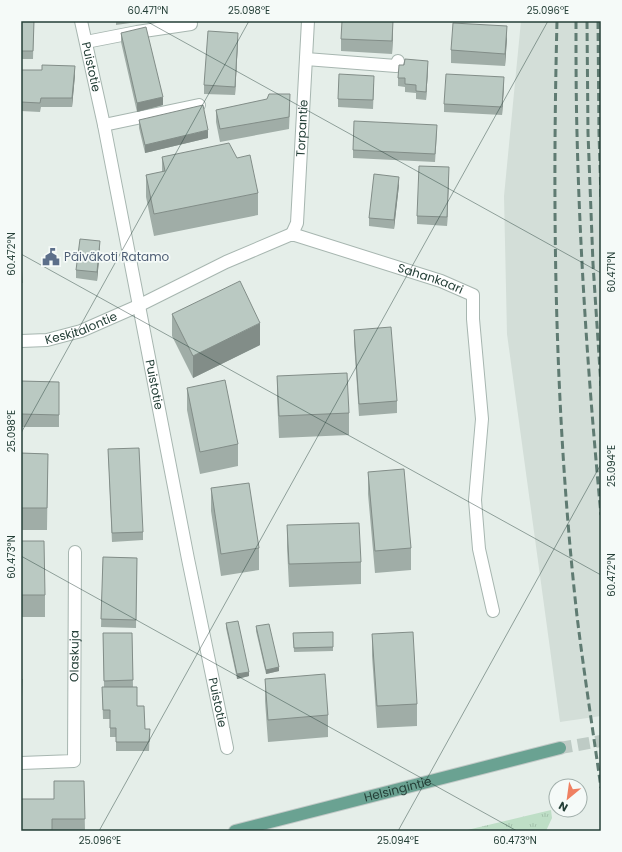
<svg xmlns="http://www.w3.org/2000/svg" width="622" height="852" font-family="Poppins,sans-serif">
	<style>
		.built { fill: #d3ded8 }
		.grass { fill: url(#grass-tufts) }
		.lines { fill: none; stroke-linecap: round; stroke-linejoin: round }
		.major-tunnel { stroke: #becbc5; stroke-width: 12; stroke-dasharray: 12 6; stroke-linecap: butt }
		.minor-casing { stroke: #a7b6b0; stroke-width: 14 }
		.major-casing { stroke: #c2c9c7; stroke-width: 14 }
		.minor { stroke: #fff; stroke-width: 12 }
		.major { stroke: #6aa292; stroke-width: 12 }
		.rail { stroke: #5f7b72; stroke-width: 3; stroke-dasharray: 8 4; stroke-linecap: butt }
		.wall { fill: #a0ada7 }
		.shaded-wall { fill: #828d88 }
		.building { fill: #bac9c2; stroke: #828d88 }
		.ticks { fill: none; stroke: #243f37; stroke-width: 1; stroke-opacity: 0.45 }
		.labels { text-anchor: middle; stroke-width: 3.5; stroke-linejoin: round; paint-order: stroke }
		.street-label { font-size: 12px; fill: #243f37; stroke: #f5faf8 }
		.service-label { font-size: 12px; fill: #4e5e75; stroke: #f5faf8; text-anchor: start }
		.neatline { fill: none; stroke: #243f37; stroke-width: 1.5 }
		.ticks-label { font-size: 10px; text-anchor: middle; fill: #243f37 }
	</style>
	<defs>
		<pattern id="grass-tufts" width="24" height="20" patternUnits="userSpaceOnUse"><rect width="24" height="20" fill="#bedec6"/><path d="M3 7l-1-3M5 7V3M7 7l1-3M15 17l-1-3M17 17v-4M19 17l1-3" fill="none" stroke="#a3c0ab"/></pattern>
	</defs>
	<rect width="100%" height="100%" fill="#e5eee9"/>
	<path class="built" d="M521,21H601V716L560,722L507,334L504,196Z"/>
	<path class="grass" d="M551,810L552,818L546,831H463Z"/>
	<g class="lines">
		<path class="major-tunnel" d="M560,748L601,741"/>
		<g class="minor-casing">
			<g id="minor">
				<path id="s1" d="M81,21L104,125L188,559L227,748"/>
				<path d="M86,42L137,32L191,24"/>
				<path d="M306,59L396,66L398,61"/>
				<path d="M104,125L199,105"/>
				<path id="s2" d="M292,234L297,223L308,21"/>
				<path id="s3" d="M21,341L47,340L81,331L138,306L226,262L292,234L441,281L473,295V319L482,419L475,500L479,549L493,611"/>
				<path id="s4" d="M21,763L74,761L75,552"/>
			</g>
		</g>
		<g class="major-casing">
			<g id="major">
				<path id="s5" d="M235,831L560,748"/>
			</g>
		</g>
		<use href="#minor" class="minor"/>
		<use href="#major" class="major"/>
		<path class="rail" d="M557,21C552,219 555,418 577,616C584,673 593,731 601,788
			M576,21C576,58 576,96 577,133C580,261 589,388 601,515
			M587,21L588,133L593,264L601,386
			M598,21L599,133L601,198"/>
	</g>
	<path class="wall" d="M21,21H34L33,59H21Z
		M116,21H144L116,25Z
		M121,33L163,105L137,112L121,42Z
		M393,33L392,54L341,51V39Z
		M507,38L505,66L451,63V50Z
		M238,41L235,95L204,94V85Z
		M428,69L426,100L416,99V93L405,92V87L398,86V78Z
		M21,70L75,75L72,107H41L40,112L21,111Z
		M374,84L373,109L338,107V99Z
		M504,85L502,115L444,112V104Z
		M290,106L289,129L220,142L216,122V110Z
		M139,120L208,138L145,153L139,128Z
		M437,133L435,162L353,158V150Z
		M162,157L237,158L258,193V215L154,236L146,197V175L162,172Z
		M449,176L447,226L417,224V216Z
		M399,185L394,229L369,226V218Z
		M100,249L97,281L76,278V270Z
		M21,257L22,283V295H21Z
		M172,314L260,345L193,378L172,336Z
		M354,330L397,401V413L359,416L354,342Z
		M277,376L349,413V435L279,438L277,398Z
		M21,381L59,382V427H21Z
		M187,388L238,444V466L200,474L187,410Z
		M108,449L143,532V540L112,542Z
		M21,453L48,454L47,530H21Z
		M368,472L411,548V570L375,573L368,494Z
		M211,488L259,548V570L221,576L211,511Z
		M287,525L361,562V584L289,587L287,547Z
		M21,541L45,595V617H21Z
		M103,557L137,558L136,628L101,627Z
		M226,623L249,676L237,679L226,628Z
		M256,626L279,671L266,674L256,631Z
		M333,632V651L294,652L293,633Z
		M103,633H132L133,687L137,706L145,729H150L149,751H116V737H110V719H103L102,687H104Z
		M372,634L417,704V726L377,728L372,656Z
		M21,679L22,701L21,736Z
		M265,679L328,715V737L268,742L265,701Z
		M84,781L85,831H21V799H54Z"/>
	<path class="shaded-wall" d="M393,21V33L392,54V41Z
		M507,26V38L505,66V54Z
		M238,33V41L235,95V87Z
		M428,61V69L426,100V92Z
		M75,66V75L72,107V98Z
		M504,77V85L502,115V107Z
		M163,97V105L137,112V103Z
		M208,130V138L145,153V145Z
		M449,167V176L447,226V217Z
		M399,177V185L394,229V220Z
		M100,241V249L97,281V272Z
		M260,323V345L193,378V356Z
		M279,667V671L266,674V670Z
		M249,672V676L237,679V674Z
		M22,679V701L21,736V714Z"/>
	<path class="building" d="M21,21H34L33,51H21Z
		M342,21H393L392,41L341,39Z
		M453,23L507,26L505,54L451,50Z
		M146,27L163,97L137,103L121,33Z
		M208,31L238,33L235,87L204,85Z
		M405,59L428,61L426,92L416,91V85L405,84V78H398L399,65H404Z
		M42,65L75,66L72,98H41L40,103L21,102V70H42Z
		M339,74L374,76L373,100L338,99Z
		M446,74L504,77L502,107L444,104Z
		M269,94H290L289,117L220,129L216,110L267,99Z
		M203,105L208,130L145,145L139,120Z
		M354,121L437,125L435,154L353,150Z
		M229,143L237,158L250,155L258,193L154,214L146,175L165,171L162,157Z
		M419,166L449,167L447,217L417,216Z
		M374,174L399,177L394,220L369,218Z
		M80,239L100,241L97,272L76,270Z
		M21,257L22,283H21Z
		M240,281L260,323L193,356L172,314Z
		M391,327L397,401L359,404L354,330Z
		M347,373L349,413L279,416L277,376Z
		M225,380L238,444L200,452L187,388Z
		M21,381L59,382V415L21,414Z
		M139,448L143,532L112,533L108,449Z
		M21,453L48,454L47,508H21Z
		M404,469L411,548L375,551L368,472Z
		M249,483L259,548L221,554L211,488Z
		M359,523L361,562L289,564L287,525Z
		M21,541H44L45,595H21Z
		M103,557L137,558L136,620L101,619Z
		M238,621L249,672L237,674L226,623Z
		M269,624L279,667L266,670L256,626Z
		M333,632V647L294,648L293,633Z
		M413,632L417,704L377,706L372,634Z
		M103,633H132L133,680L104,681Z
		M325,674L328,715L268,720L265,679Z
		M21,679H22L21,714Z
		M102,687H137V706H144L145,729H150L149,742H116V728H110V710H103Z
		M54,781H84L85,819H52V830H21V799H54Z"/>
	<path class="ticks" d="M146,21L601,273M21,254L601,575M21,433L249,21M21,556L517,831M99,831L548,21M398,831L601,464"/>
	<defs>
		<g id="civic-bare" transform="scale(1.38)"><path d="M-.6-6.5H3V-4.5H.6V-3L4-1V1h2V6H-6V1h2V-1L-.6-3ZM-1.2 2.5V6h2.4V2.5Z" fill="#5c6f8a" stroke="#f5faf8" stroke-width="2.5" paint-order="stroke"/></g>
	</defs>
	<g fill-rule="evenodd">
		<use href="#civic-bare" x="51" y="257"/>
	</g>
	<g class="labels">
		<g class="street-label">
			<text dy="4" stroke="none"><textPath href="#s1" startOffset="47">Puistotie</textPath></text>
			<text dy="4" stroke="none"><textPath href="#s2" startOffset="107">Torpantie</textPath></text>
			<text dy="4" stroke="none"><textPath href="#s3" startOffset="439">Sahankaari</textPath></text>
			<text dy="4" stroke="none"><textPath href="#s3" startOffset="62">Keskitalontie</textPath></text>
			<text dy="4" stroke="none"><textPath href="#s1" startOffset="371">Puistotie</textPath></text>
			<text dy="4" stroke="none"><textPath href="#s4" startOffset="158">Olaskuja</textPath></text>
			<text dy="4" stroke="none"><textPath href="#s1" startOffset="695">Puistotie</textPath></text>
			<text dy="4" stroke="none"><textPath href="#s5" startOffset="168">Helsingintie</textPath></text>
		</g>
		<g class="service-label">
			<text x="64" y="261">Päiväkoti Ratamo</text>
		</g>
	</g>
	<rect width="622" height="852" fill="none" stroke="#f5faf8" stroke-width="44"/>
	<g transform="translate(568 798) rotate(209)"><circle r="19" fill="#f5faf8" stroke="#a1afab"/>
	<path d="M0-3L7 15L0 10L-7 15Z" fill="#ef8062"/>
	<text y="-6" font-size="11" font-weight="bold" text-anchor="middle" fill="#243f37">N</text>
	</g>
	<rect x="22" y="22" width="578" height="808" class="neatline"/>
	<g class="ticks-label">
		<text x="148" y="14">60.471°N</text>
		<text x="249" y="14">25.098°E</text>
		<text x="548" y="14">25.096°E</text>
		<text transform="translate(11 254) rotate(-90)" y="4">60.472°N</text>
		<text transform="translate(611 272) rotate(-90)" y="4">60.471°N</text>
		<text transform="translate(11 431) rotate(-90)" y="4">25.098°E</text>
		<text transform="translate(611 466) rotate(-90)" y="4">25.094°E</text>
		<text transform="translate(11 557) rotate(-90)" y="4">60.473°N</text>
		<text transform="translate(611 575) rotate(-90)" y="4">60.472°N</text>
		<text x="100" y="844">25.096°E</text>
		<text x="398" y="844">25.094°E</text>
		<text x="515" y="844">60.473°N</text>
	</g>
</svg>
